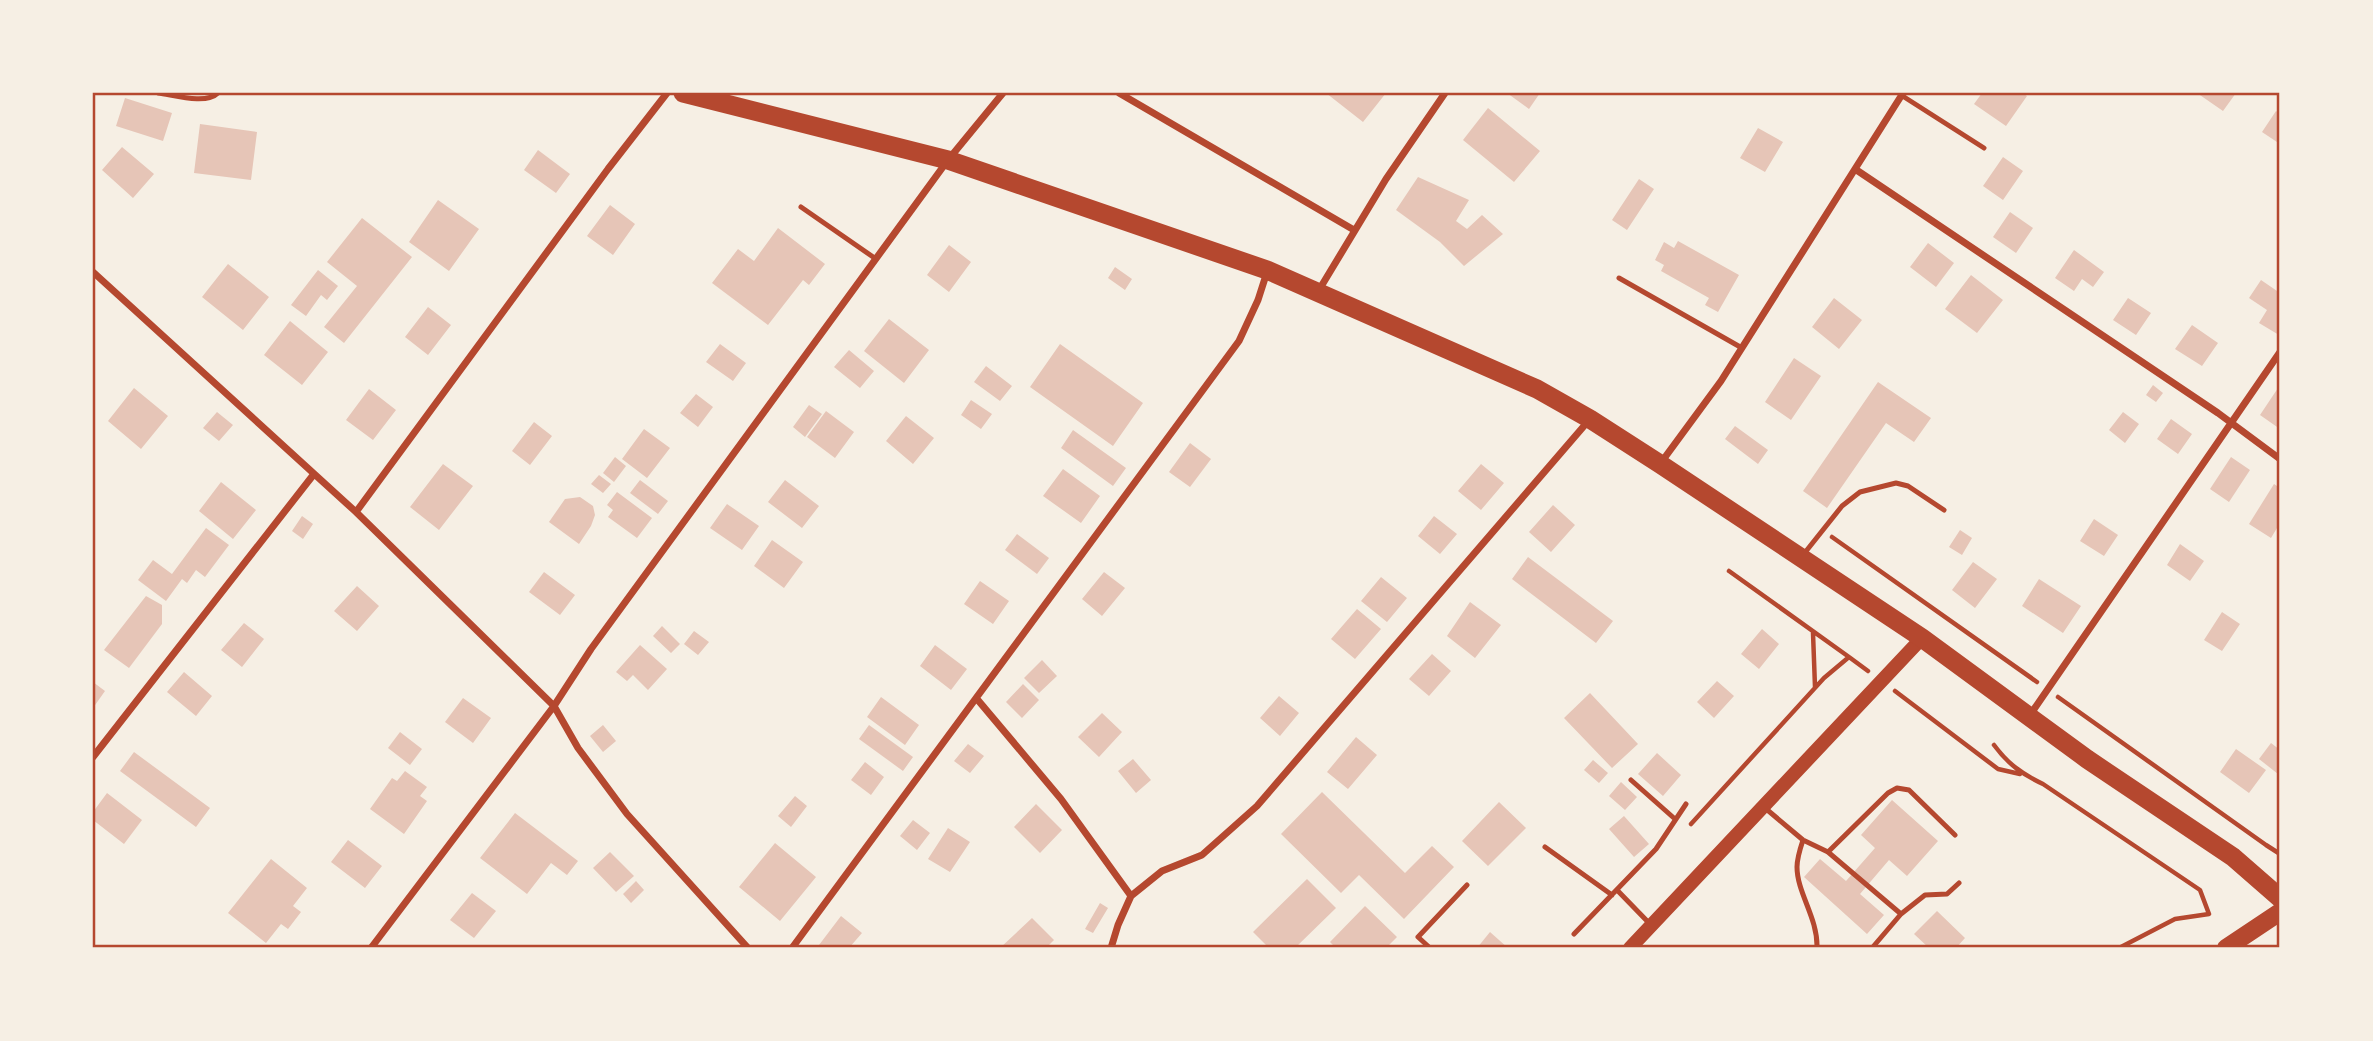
<svg xmlns="http://www.w3.org/2000/svg" width="2373" height="1041" font-family="'Roboto Condensed',sans-serif">
	<style>
		.building { fill: #e6c5b7 }
		.lines { fill: none; stroke-linecap: round; stroke-linejoin: round }
		.path { stroke: #b5482f; stroke-width: 4.5 }
		.service { stroke: #b5482f; stroke-width: 5 }
		.minor { stroke: #b5482f; stroke-width: 7 }
		.secondary { stroke: #b5482f; stroke-width: 14 }
		.primary { stroke: #b5482f; stroke-width: 18 }
		.trunk { stroke: #b5482f; stroke-width: 19 }
		.neatline { fill: none; stroke: #b5482f; stroke-width: 2.5 }
	</style>
	<rect width="100%" height="100%" fill="#f6efe4"/>
	<path class="building" d="M1326,93H1386L1363,122Z
		M1507,93H1540L1529,109Z
		M1982,93H2022L2027,96L2006,126L1974,104Z
		M2197,93H2236L2223,111Z
		M125,98L172,113L163,141L116,126Z
		M1488,108L1540,151L1514,182L1463,140Z
		M2276,111L2280,114V144L2262,132Z
		M200,124L257,132L251,180L194,173Z
		M1758,128L1783,142L1765,172L1740,158Z
		M122,147L154,174L133,198L102,170Z
		M538,150L570,174L556,193L524,170Z
		M2003,157L2023,171L2003,200L1983,186Z
		M1418,177L1469,200L1456,221L1467,229L1482,215L1503,234L1464,266L1440,242L1396,210Z
		M1639,179L1654,189L1627,230L1612,220Z
		M438,200L479,229L449,271L409,242Z
		M610,205L635,224L613,255L587,236Z
		M2010,212L2033,228L2016,253L1993,237Z
		M362,218L412,257L344,343L324,327L357,286L327,262Z
		M778,228L825,264L809,285L803,280L768,325L712,283L738,249L754,261Z
		M1678,241L1739,275L1718,312L1705,305L1709,298L1661,271L1664,265L1655,260L1664,242L1674,248Z
		M1928,243L1954,263L1936,287L1910,267Z
		M949,245L971,262L949,292L927,275Z
		M2074,250L2104,272L2093,287L2082,279L2074,291L2055,278Z
		M228,264L269,297L243,330L202,297Z
		M1115,267L1132,279L1125,290L1108,278Z
		M318,270L338,286L327,300L321,295L306,316L291,305Z
		M1971,275L2003,300L1977,333L1945,309Z
		M2261,280L2280,293L2279,335L2259,323L2267,310L2249,298Z
		M1834,298L1862,320L1839,349L1812,327Z
		M2128,298L2151,313L2136,335L2113,320Z
		M428,307L451,325L428,355L405,337Z
		M889,319L929,350L904,383L864,351Z
		M290,321L328,352L302,385L264,355Z
		M2192,325L2218,343L2202,366L2175,349Z
		M720,344L746,363L733,381L706,362Z
		M1060,344L1143,403L1113,446L1030,387Z
		M849,350L874,371L860,388L834,367Z
		M1794,358L1821,376L1791,420L1765,402Z
		M986,366L1012,386L1000,401L974,382Z
		M1878,382L1931,418L1914,442L1886,423L1827,508L1803,491Z
		M2153,385L2163,393L2156,402L2146,395Z
		M2280,385V429L2260,415Z
		M134,388L168,416L141,449L108,421Z
		M369,389L396,410L373,440L346,420Z
		M696,394L713,407L698,427L680,413Z
		M971,400L992,414L981,429L961,415Z
		M809,405L822,414L805,437L793,427Z
		M826,411L854,432L835,458L807,437Z
		M217,412L233,425L219,441L203,428Z
		M2123,412L2139,424L2125,443L2109,430Z
		M906,416L934,438L913,464L886,441Z
		M2171,419L2192,434L2178,454L2157,439Z
		M534,422L552,436L530,465L512,451Z
		M1735,426L1768,450L1758,464L1725,439Z
		M644,429L670,448L647,478L622,459Z
		M1073,430L1126,468L1113,486L1061,448Z
		M1190,443L1211,459L1190,487L1169,472Z
		M615,457L626,466L614,482L603,473Z
		M2231,457L2250,470L2229,502L2210,489Z
		M443,464L473,486L439,530L410,507Z
		M1481,464L1504,483L1481,510L1458,491Z
		M1063,469L1100,496L1081,523L1043,496Z
		M599,475L611,484L603,493L591,484Z
		M640,480L668,501L658,514L630,493Z
		M785,480L819,506L802,528L768,502Z
		M221,482L256,510L233,539L199,511Z
		M2274,484L2280,488V523L2271,538L2249,524Z
		M617,492L652,518L637,538L608,517L613,510L607,505Z
		M580,497L593,506L595,515L591,526L579,544L549,522L565,499Z
		M727,504L759,526L742,550L710,528Z
		M1553,505L1575,525L1551,552L1529,532Z
		M302,516L313,524L303,539L292,531Z
		M1434,516L1457,534L1440,554L1418,536Z
		M2094,519L2118,535L2104,556L2080,541Z
		M206,528L229,545L205,577L196,570L187,583L182,579L166,601L138,580L153,560L172,574Z
		M1960,530L1972,538L1962,555L1949,547Z
		M1017,534L1049,558L1037,574L1005,550Z
		M772,540L803,562L784,588L754,566Z
		M2180,544L2204,561L2190,581L2167,565Z
		M1528,557L1613,621L1596,643L1512,579Z
		M1973,562L1997,579L1975,608L1952,590Z
		M544,572L575,595L560,615L529,592Z
		M1104,572L1125,588L1102,616L1082,599Z
		M1381,577L1407,598L1387,622L1361,601Z
		M2039,579L2081,606L2063,633L2022,606Z
		M980,581L1009,601L993,624L964,604Z
		M357,586L379,606L357,631L334,611Z
		M146,596L162,605V624L129,668L104,650Z
		M1470,602L1501,625L1475,658L1447,636Z
		M1357,609L1381,629L1355,659L1331,639Z
		M2222,612L2240,624L2222,651L2204,640Z
		M244,623L264,639L242,667L221,650Z
		M662,626L680,644L671,653L653,636Z
		M1762,629L1779,644L1759,669L1741,654Z
		M694,631L709,642L698,655L684,644Z
		M640,645L667,669L648,690L633,675L627,681L616,672Z
		M935,645L967,669L951,690L920,666Z
		M1432,654L1451,671L1429,696L1409,679Z
		M1042,660L1057,676L1039,693L1024,678Z
		M184,672L212,696L196,716L167,692Z
		M1717,681L1734,696L1714,718L1697,702Z
		M93,682L105,691L93,708Z
		M1023,684L1039,700L1022,718L1006,702Z
		M1590,693L1638,744L1612,768L1564,718Z
		M1279,696L1299,713L1280,736L1260,718Z
		M881,697L919,725L905,745L867,717Z
		M463,698L491,718L473,743L445,722Z
		M1102,713L1122,732L1099,757L1078,737Z
		M603,725L616,741L603,752L590,736Z
		M869,725L913,757L903,771L859,739Z
		M400,732L422,749L410,765L388,748Z
		M1356,737L1377,755L1348,789L1327,772Z
		M2271,743L2280,750V771L2278,774L2259,759Z
		M968,744L984,756L970,773L954,761Z
		M2236,749L2266,770L2249,793L2220,772Z
		M134,752L210,808L196,827L120,771Z
		M1657,753L1681,775L1663,796L1638,774Z
		M1133,759L1151,780L1136,793L1118,771Z
		M1593,760L1608,773L1599,783L1584,770Z
		M865,762L884,777L871,795L851,780Z
		M405,771L427,787L420,796L427,801L404,834L370,809L392,778L397,781Z
		M1621,782L1637,797L1625,810L1609,796Z
		M1322,792L1405,873L1432,846L1454,867L1404,919L1359,875L1341,893L1281,834Z
		M107,793L142,820L124,844L93,820V812Z
		M795,796L807,806L791,827L778,816Z
		M1892,800L1938,841L1907,876L1889,860L1860,894L1884,915L1867,934L1804,877L1820,859L1846,881L1875,848L1861,835Z
		M1499,802L1526,828L1488,866L1462,841Z
		M1036,804L1062,830L1040,853L1014,827Z
		M515,813L578,861L567,875L551,863L527,894L480,858Z
		M1624,816L1649,844L1634,857L1609,829Z
		M913,820L930,833L917,850L900,836Z
		M948,828L970,842L950,872L928,859Z
		M348,840L382,866L365,888L331,862Z
		M775,843L816,877L780,921L739,887Z
		M610,852L634,876L616,892L593,868Z
		M271,859L307,888L293,906L301,912L288,929L281,924L266,943L228,913Z
		M1307,879L1336,908L1295,948H1269L1253,932Z
		M636,881L644,890L631,903L623,894Z
		M472,893L496,911L474,938L450,920Z
		M1100,903L1108,908L1093,933L1085,929Z
		M1365,906L1397,937L1386,948H1336L1330,942Z
		M1937,911L1965,938L1956,948H1929L1914,934Z
		M841,916L862,933L849,948H823L819,945Z
		M1032,918L1054,940L1046,948H1000Z
		M1490,932L1508,948H1477Z"/>
	<g class="lines">
		<path class="path" d="M1832,537L2037,682
			M1813,633L1815,687
			M1849,657L1868,671
			M1895,691L1998,769L2020,774
			M2058,697L2266,845L2280,854
			M1994,745C2008,764 2022,774 2043,784L2200,890L2209,914L2175,919L2119,948
			M1691,824L1824,678L1849,657L1729,571"/>
		<path class="service" d="M158,93C174,95 206,105 218,93
			M1901,95L1984,148
			M801,207L876,259
			M1619,278L1742,348
			M1803,555L1842,506L1860,492L1896,483L1908,486L1944,510
			M1631,780L1675,819
			M1765,808L1803,840L1828,852L1901,914L1872,948
			M1803,840C1800,849 1797,858 1797,867C1797,893 1818,918 1817,948
			M1545,847L1612,895
			M1828,852L1888,793L1897,788L1909,790L1955,835
			M1617,890L1650,924
			M1901,914L1925,895L1947,894L1959,883
			M1574,934L1656,849L1686,804
			M1430,948L1418,937L1467,885"/>
		<path class="minor" d="M1119,93L1354,230
			M1855,169L2218,413L2280,459
			M93,272L356,512L554,706L578,748L627,814L748,948
			M1319,290L1386,179L1445,93
			M1660,464L1721,381L1903,93
			M356,512L608,169L667,93
			M977,699L1061,799L1131,896
			M2030,715L2280,352
			M93,757L314,474
			M371,948L554,706L591,649L948,160L1003,93
			M792,948L1239,341L1258,300L1267,272
			M1111,948L1118,925L1131,896L1162,871L1202,855L1257,806L1590,419"/>
		<path class="secondary" d="M1630,948L1922,638"/>
		<path class="primary" d="M2226,948L2280,912"/>
		<path class="trunk" d="M683,93L948,160L1267,270L1537,389L1590,419L1660,464L1922,638L2087,759L2233,857L2280,898"/>
	</g>
	<rect width="2373" height="1041" fill="none" stroke="#f6efe4" stroke-width="189"/>
	<rect x="94" y="94" width="2184" height="852" class="neatline"/>
</svg>
